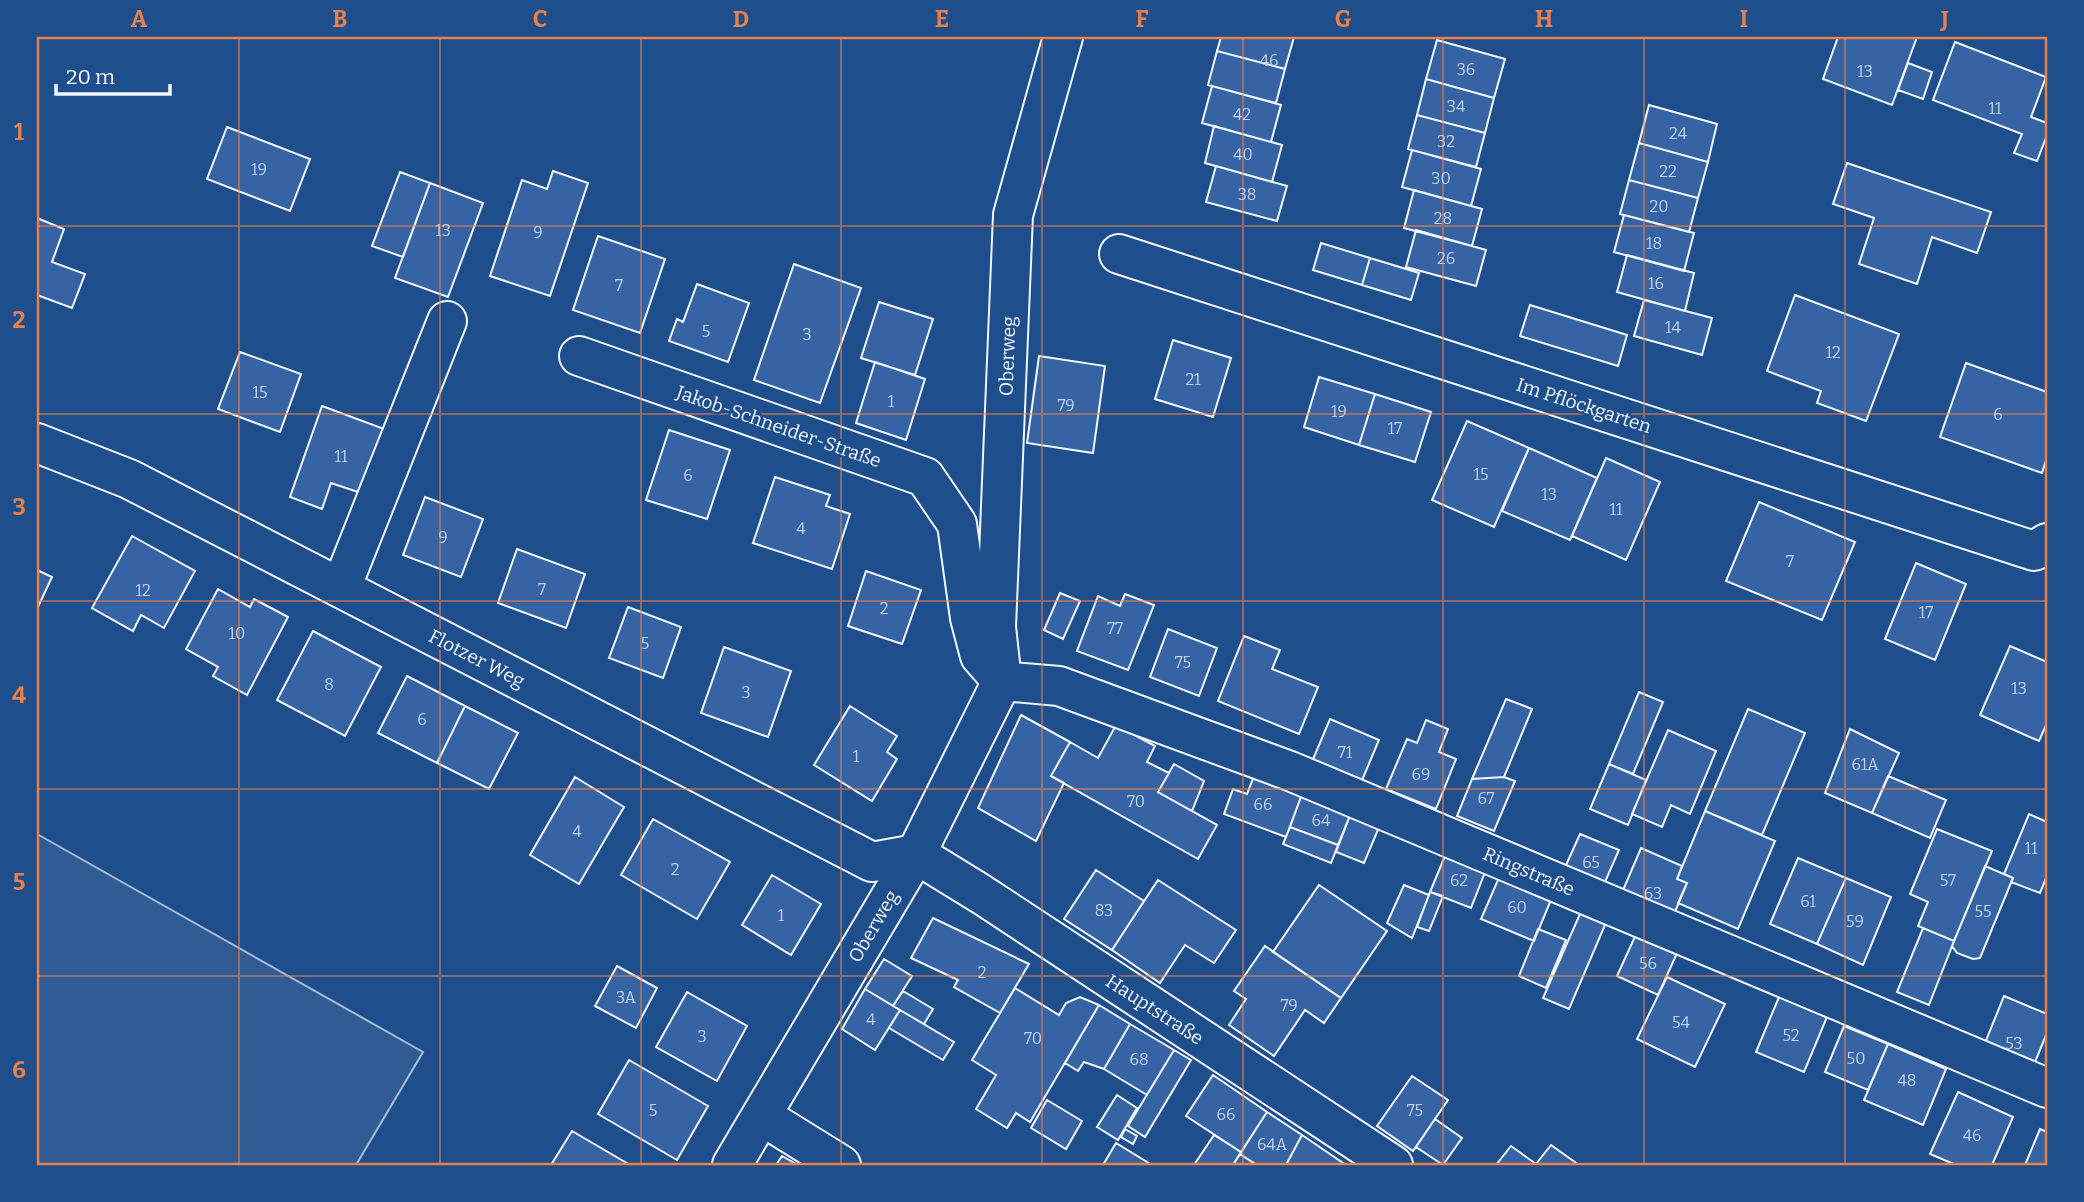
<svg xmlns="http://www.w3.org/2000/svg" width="2084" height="1202" font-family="Bitter,serif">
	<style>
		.built { fill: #305b95; stroke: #a8bbd7; stroke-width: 2 }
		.building { fill: #3563a3; stroke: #f2f6ff; stroke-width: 2 }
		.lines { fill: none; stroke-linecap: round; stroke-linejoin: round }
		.minor-casing { stroke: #f2f6ff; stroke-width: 42 }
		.minor { stroke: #1f4e8c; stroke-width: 38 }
		.grid { fill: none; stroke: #ea8049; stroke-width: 2; stroke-opacity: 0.55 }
		.labels { text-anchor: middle; stroke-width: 5; stroke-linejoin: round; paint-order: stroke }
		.number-label { font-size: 16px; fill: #c3d1e8 }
		.street-label { font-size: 19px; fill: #f2f6ff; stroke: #1f4e8c }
		.neatline { fill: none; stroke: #ea8049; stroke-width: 2.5 }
		.grid-label { font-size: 23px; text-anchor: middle; font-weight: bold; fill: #ea8049 }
	</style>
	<rect width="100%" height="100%" fill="#1f4e8c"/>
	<path class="built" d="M37,834L423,1052L356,1165H37Z"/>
	<path class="building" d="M1221,37H1294L1285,69L1217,51Z
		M1838,37H1917L1892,105L1823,79Z
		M1437,40L1505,59L1494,98L1426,79Z
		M1955,42L2046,77L2031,117L2047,123V135L2037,161L2014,153L2022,134L1933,100Z
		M1217,51L1285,69L1276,103L1208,85Z
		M1908,63L1932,72L1923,99L1898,90Z
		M1426,79L1494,98L1485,133L1417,115Z
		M1212,86L1281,105L1271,142L1202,123Z
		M1649,105L1717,124L1708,162L1639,143Z
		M1417,115L1485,133L1476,167L1408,149Z
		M1214,126L1282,145L1272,182L1205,163Z
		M227,127L310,159L290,211L207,179Z
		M1639,143L1708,162L1698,198L1629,180Z
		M1412,150L1481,169L1471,206L1402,187Z
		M1847,163L1991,212L1977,253L1932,237L1917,284L1859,264L1874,218L1833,204Z
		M1216,166L1287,186L1277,221L1206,202Z
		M553,171L588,183L550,296L490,276L522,180L547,189Z
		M400,172L430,183L403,257L372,246Z
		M1629,180L1698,198L1689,232L1620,214Z
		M430,183L483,203L448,297L395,278Z
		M1414,190L1482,209L1472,246L1404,228Z
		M1624,215L1694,233L1684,271L1614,252Z
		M37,218L64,229L52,262L85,274L72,308L37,295Z
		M1416,230L1486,250L1476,286L1406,267Z
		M598,236L665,259L640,333L573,310Z
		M1321,243L1370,258L1362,285L1313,270Z
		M1627,255L1694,273L1685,311L1617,292Z
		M1370,258L1419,273L1411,300L1362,285Z
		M794,264L861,288L820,403L754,380Z
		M697,284L749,303L728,362L669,341L677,319L683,322Z
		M1795,295L1899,334L1866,421L1817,403L1821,391L1767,371Z
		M1644,300L1712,318L1702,355L1634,336Z
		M879,302L933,319L915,375L861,358Z
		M1530,305L1627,335L1618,366L1520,336Z
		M1173,340L1231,358L1213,417L1155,399Z
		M240,352L301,374L280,432L218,409Z
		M1039,356L1105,366L1093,453L1027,443Z
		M875,362L925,379L906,440L856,423Z
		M1966,363L2047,392V457L2042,473L1940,437Z
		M1319,377L1375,394L1359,445L1304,427Z
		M1375,394L1431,412L1415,462L1359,445Z
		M322,406L387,430L364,494L331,483L322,509L290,497Z
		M1467,421L1529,448L1494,527L1432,500Z
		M669,430L730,450L707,519L646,500Z
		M1529,448L1597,478L1570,540L1502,511Z
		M1606,458L1660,482L1626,560L1572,536Z
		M775,477L830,495L826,506L850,514L832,569L753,543Z
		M425,497L483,519L461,577L403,555Z
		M1759,502L1855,542L1822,620L1726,581Z
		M132,536L195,571L164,628L141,615L133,631L92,608Z
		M517,549L585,574L566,628L498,603Z
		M1916,563L1966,584L1935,660L1885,639Z
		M37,570L52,577L37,609Z
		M866,571L921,590L902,644L848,626Z
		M218,589L250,607L254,599L288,617L247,695L213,676L218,667L186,649Z
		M1060,593L1080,601L1063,639L1044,630Z
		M1125,594L1154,605L1128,670L1077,651L1098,596L1120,606Z
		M628,607L681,627L663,678L609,658Z
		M1168,629L1217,648L1199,696L1150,677Z
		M313,631L381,667L345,736L277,700Z
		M1244,636L1280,650L1272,669L1318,687L1299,734L1218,701Z
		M2010,646L2047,662V723L2039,741L1980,715Z
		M724,647L791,671L768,737L701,713Z
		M407,676L465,706L437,763L378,733Z
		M1639,692L1663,702L1633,774L1609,764Z
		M1506,699L1532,709L1504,777L1472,779Z
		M465,706L518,733L489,789L437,763Z
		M850,706L897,736L887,752L897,759L872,801L814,765Z
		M1748,709L1805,733L1762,835L1705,811Z
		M1021,715L1070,742L1051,776L1064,783L1036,841L978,808Z
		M1330,719L1379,740L1360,785L1311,764Z
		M1426,720L1448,729L1439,752L1456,759L1436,809L1386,789L1407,739L1417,743Z
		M1116,725L1155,746L1147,762L1169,773L1158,792L1217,825L1198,859L1051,776L1070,742L1098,758Z
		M1850,729L1899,753L1872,813L1825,793Z
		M1668,730L1716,751L1690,814L1671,805L1662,827L1632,814Z
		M1174,764L1204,781L1192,811L1158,792Z
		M1609,764L1646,780L1628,825L1590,809Z
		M1254,776L1302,794L1286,837L1224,814L1233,789L1247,794Z
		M1888,776L1946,800L1930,838L1872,813Z
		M575,777L624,807L579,884L530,855Z
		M1504,777L1515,781L1494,831L1457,816L1472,779Z
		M1302,794L1351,813L1338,845L1290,827Z
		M1705,811L1775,841L1738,929L1678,903L1687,883L1677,879Z
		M1351,813L1380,825L1364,863L1336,852Z
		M2029,814L2047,822V876L2040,893L2011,882L2013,878L2004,874Z
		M653,819L730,862L697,919L621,875Z
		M1290,827L1338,845L1331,863L1283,844Z
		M1937,829L1992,851L1954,941L1918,926L1928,902L1910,894Z
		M1580,834L1619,850L1601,891L1562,874Z
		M1641,848L1682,866L1677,879L1687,883L1670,924L1618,902Z
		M1447,851L1487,867L1471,908L1430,892Z
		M1798,858L1846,878L1817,944L1770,924Z
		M1985,866L2013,878L1980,958L1973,959L1957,953L1952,946Z
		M1096,870L1144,901L1112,950L1064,919Z
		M1501,873L1553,895L1534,941L1481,919Z
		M772,875L821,904L791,955L742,925Z
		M1846,878L1891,897L1863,965L1817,944Z
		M1158,880L1236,930L1214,963L1185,945L1160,983L1112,950Z
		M1319,885L1387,931L1341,998L1273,952Z
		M1404,885L1429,895L1412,938L1387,923Z
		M1430,892L1443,896L1429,931L1417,927Z
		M1583,907L1608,918L1569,1009L1543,998Z
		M933,918L1029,964L1000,1013L954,987L958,980L911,958Z
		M1923,928L1954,941L1929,1005L1897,992Z
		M1538,929L1566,940L1546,988L1519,976Z
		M1637,932L1678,951L1658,995L1617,976Z
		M1265,946L1341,998L1324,1023L1305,1010L1274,1056L1229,1025L1246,999L1234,991Z
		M884,959L912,976L893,1006L865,989Z
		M617,966L657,988L636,1028L595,1006Z
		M1667,977L1725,1004L1695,1067L1637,1039Z
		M1015,988L1059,1015L1066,1003L1080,997L1099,1005L1030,1122L1016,1113L1007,1128L976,1109L996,1075L972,1060Z
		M865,989L900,1010L875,1050L842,1029Z
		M903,991L933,1009L924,1024L893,1006Z
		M687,992L747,1026L717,1081L656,1047Z
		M2004,996L2047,1014V1033L2030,1074L1981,1053Z
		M1779,997L1827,1017L1804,1072L1756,1052Z
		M1099,1005L1130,1024L1104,1069L1084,1062L1078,1071L1065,1063Z
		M900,1010L954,1042L943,1060L889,1028Z
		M1130,1024L1174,1050L1147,1095L1104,1069Z
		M1844,1026L1888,1044L1868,1090L1825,1072Z
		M1888,1044L1946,1069L1923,1125L1864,1100Z
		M1174,1050L1191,1060L1145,1137L1128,1126Z
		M629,1060L708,1106L677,1160L598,1114Z
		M1213,1075L1267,1112L1241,1152L1186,1116Z
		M1412,1076L1448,1100L1413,1151L1377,1126Z
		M1958,1092L2013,1117L1992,1165H1956L1930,1154Z
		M1117,1095L1137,1108L1118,1140L1097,1127Z
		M1047,1100L1082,1121L1066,1149L1031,1128Z
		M1267,1112L1302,1135L1286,1165H1257L1240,1154Z
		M1435,1119L1462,1138L1443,1165L1416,1147Z
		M1125,1129L1137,1136L1133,1144L1121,1137Z
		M2040,1129L2047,1132V1165H2025Z
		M572,1131L630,1165H551Z
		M1214,1135L1241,1152L1233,1165H1194Z
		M1302,1135L1346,1165H1286Z
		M1116,1143L1152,1165H1103Z
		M1551,1145L1579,1165H1496L1511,1146L1536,1164Z
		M1240,1154L1255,1164L1254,1165H1233Z
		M782,1156L798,1165H776Z"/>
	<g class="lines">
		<g class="minor-casing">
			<path id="minor" d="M1119,254L2034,551L2047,543
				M579,356L925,477L957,524L970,618L980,656L1002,681L1059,686L1290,771L2047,1088
				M37,443L129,479L872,862L916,854L981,894L1393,1165
				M341,588L447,321
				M762,1116L841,1165
				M732,1165L916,854L1002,681L996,627L1013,215L1063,37"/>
		</g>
		<use href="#minor" class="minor"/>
	</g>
	<path class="grid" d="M239,37V1165M440,37V1165M641,37V1165M841,37V1165M1042,37V1165M1243,37V1165M1443,37V1165M1644,37V1165M1845,37V1165M37,226H2047M37,414H2047M37,601H2047M37,789H2047M37,976H2047"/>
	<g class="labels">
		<g class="number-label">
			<text x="1269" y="66">46</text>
			<text x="1466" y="75">36</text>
			<text x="1865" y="77">13</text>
			<text x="1456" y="112">34</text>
			<text x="1995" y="114">11</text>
			<text x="1242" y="120">42</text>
			<text x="1678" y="139">24</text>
			<text x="1446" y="147">32</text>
			<text x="1243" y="160">40</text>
			<text x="259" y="175">19</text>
			<text x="1668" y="177">22</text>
			<text x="1441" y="184">30</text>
			<text x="1247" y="200">38</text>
			<text x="1659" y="212">20</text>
			<text x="1443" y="224">28</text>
			<text x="443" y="236">13</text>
			<text x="538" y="238">9</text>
			<text x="1654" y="249">18</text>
			<text x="1446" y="264">26</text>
			<text x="1656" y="289">16</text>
			<text x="619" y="291">7</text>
			<text x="1673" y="333">14</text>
			<text x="706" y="337">5</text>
			<text x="807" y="340">3</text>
			<text x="1833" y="358">12</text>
			<text x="1193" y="385">21</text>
			<text x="260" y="398">15</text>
			<text x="891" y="407">1</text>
			<text x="1066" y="411">79</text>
			<text x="1339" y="417">19</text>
			<text x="1998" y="420">6</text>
			<text x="1395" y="434">17</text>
			<text x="341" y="462">11</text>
			<text x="1481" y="480">15</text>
			<text x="688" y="481">6</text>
			<text x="1549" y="500">13</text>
			<text x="1616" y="515">11</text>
			<text x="801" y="534">4</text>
			<text x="443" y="543">9</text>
			<text x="1790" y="567">7</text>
			<text x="542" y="595">7</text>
			<text x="143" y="596">12</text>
			<text x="884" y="614">2</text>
			<text x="1926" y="618">17</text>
			<text x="1115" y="634">77</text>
			<text x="237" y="639">10</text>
			<text x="645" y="649">5</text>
			<text x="1183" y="668">75</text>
			<text x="329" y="690">8</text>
			<text x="2019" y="694">13</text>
			<text x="746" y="698">3</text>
			<text x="422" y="725">6</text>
			<text x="1345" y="758">71</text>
			<text x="856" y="762">1</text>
			<text x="1865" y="770">61A</text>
			<text x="1421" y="780">69</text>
			<text x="1486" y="804">67</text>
			<text x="1136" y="807">70</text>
			<text x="1263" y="810">66</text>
			<text x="1321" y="826">64</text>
			<text x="577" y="837">4</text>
			<text x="2031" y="854">11</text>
			<text x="1591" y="868">65</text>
			<text x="675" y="875">2</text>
			<text x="1459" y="886">62</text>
			<text x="1948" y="886">57</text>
			<text x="1653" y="899">63</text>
			<text x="1808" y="907">61</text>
			<text x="1517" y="913">60</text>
			<text x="1104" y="916">83</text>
			<text x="1983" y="917">55</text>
			<text x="781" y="921">1</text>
			<text x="1855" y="927">59</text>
			<text x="1648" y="969">56</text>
			<text x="982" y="978">2</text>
			<text x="626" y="1003">3A</text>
			<text x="1289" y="1011">79</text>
			<text x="871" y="1025">4</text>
			<text x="1681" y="1028">54</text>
			<text x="1791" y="1041">52</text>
			<text x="702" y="1042">3</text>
			<text x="1033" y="1044">70</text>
			<text x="2014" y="1049">53</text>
			<text x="1856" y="1064">50</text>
			<text x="1139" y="1065">68</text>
			<text x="1907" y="1086">48</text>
			<text x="653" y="1116">5</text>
			<text x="1415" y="1116">75</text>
			<text x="1226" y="1120">66</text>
			<text x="1972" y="1141">46</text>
			<text x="1272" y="1150">64A</text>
		</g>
		<g class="street-label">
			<text transform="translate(1007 356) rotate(-88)" y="7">Oberweg</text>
			<text transform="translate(1584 405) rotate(18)" y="7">Im Pflöckgarten</text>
			<text transform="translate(779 426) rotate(19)" y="7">Jakob-Schneider-Straße</text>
			<text transform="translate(477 658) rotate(27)" y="7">Flotzer Weg</text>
			<text transform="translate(1529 871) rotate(23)" y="7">Ringstraße</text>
			<text transform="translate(873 926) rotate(-60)" y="7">Oberweg</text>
			<text transform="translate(1155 1009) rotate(33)" y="7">Hauptstraße</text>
		</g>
	</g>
	<rect width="2084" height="1202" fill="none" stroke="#1f4e8c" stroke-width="77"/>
	<path d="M56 84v10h114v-10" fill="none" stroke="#f2f6ff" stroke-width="3.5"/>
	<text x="66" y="84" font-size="21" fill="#f2f6ff" stroke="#1f4e8c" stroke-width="5" paint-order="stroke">20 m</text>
	<rect x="38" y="38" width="2008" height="1126" class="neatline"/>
	<g class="grid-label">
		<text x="139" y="27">A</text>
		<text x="340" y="27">B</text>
		<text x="540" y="27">C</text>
		<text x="741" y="27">D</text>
		<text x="942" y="27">E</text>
		<text x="1142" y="27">F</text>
		<text x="1343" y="27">G</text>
		<text x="1544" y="27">H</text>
		<text x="1744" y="27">I</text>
		<text x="1945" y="27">J</text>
		<text x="19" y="140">1</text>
		<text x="19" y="328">2</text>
		<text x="19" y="515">3</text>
		<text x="19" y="703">4</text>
		<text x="19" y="890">5</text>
		<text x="19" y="1078">6</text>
	</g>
</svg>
